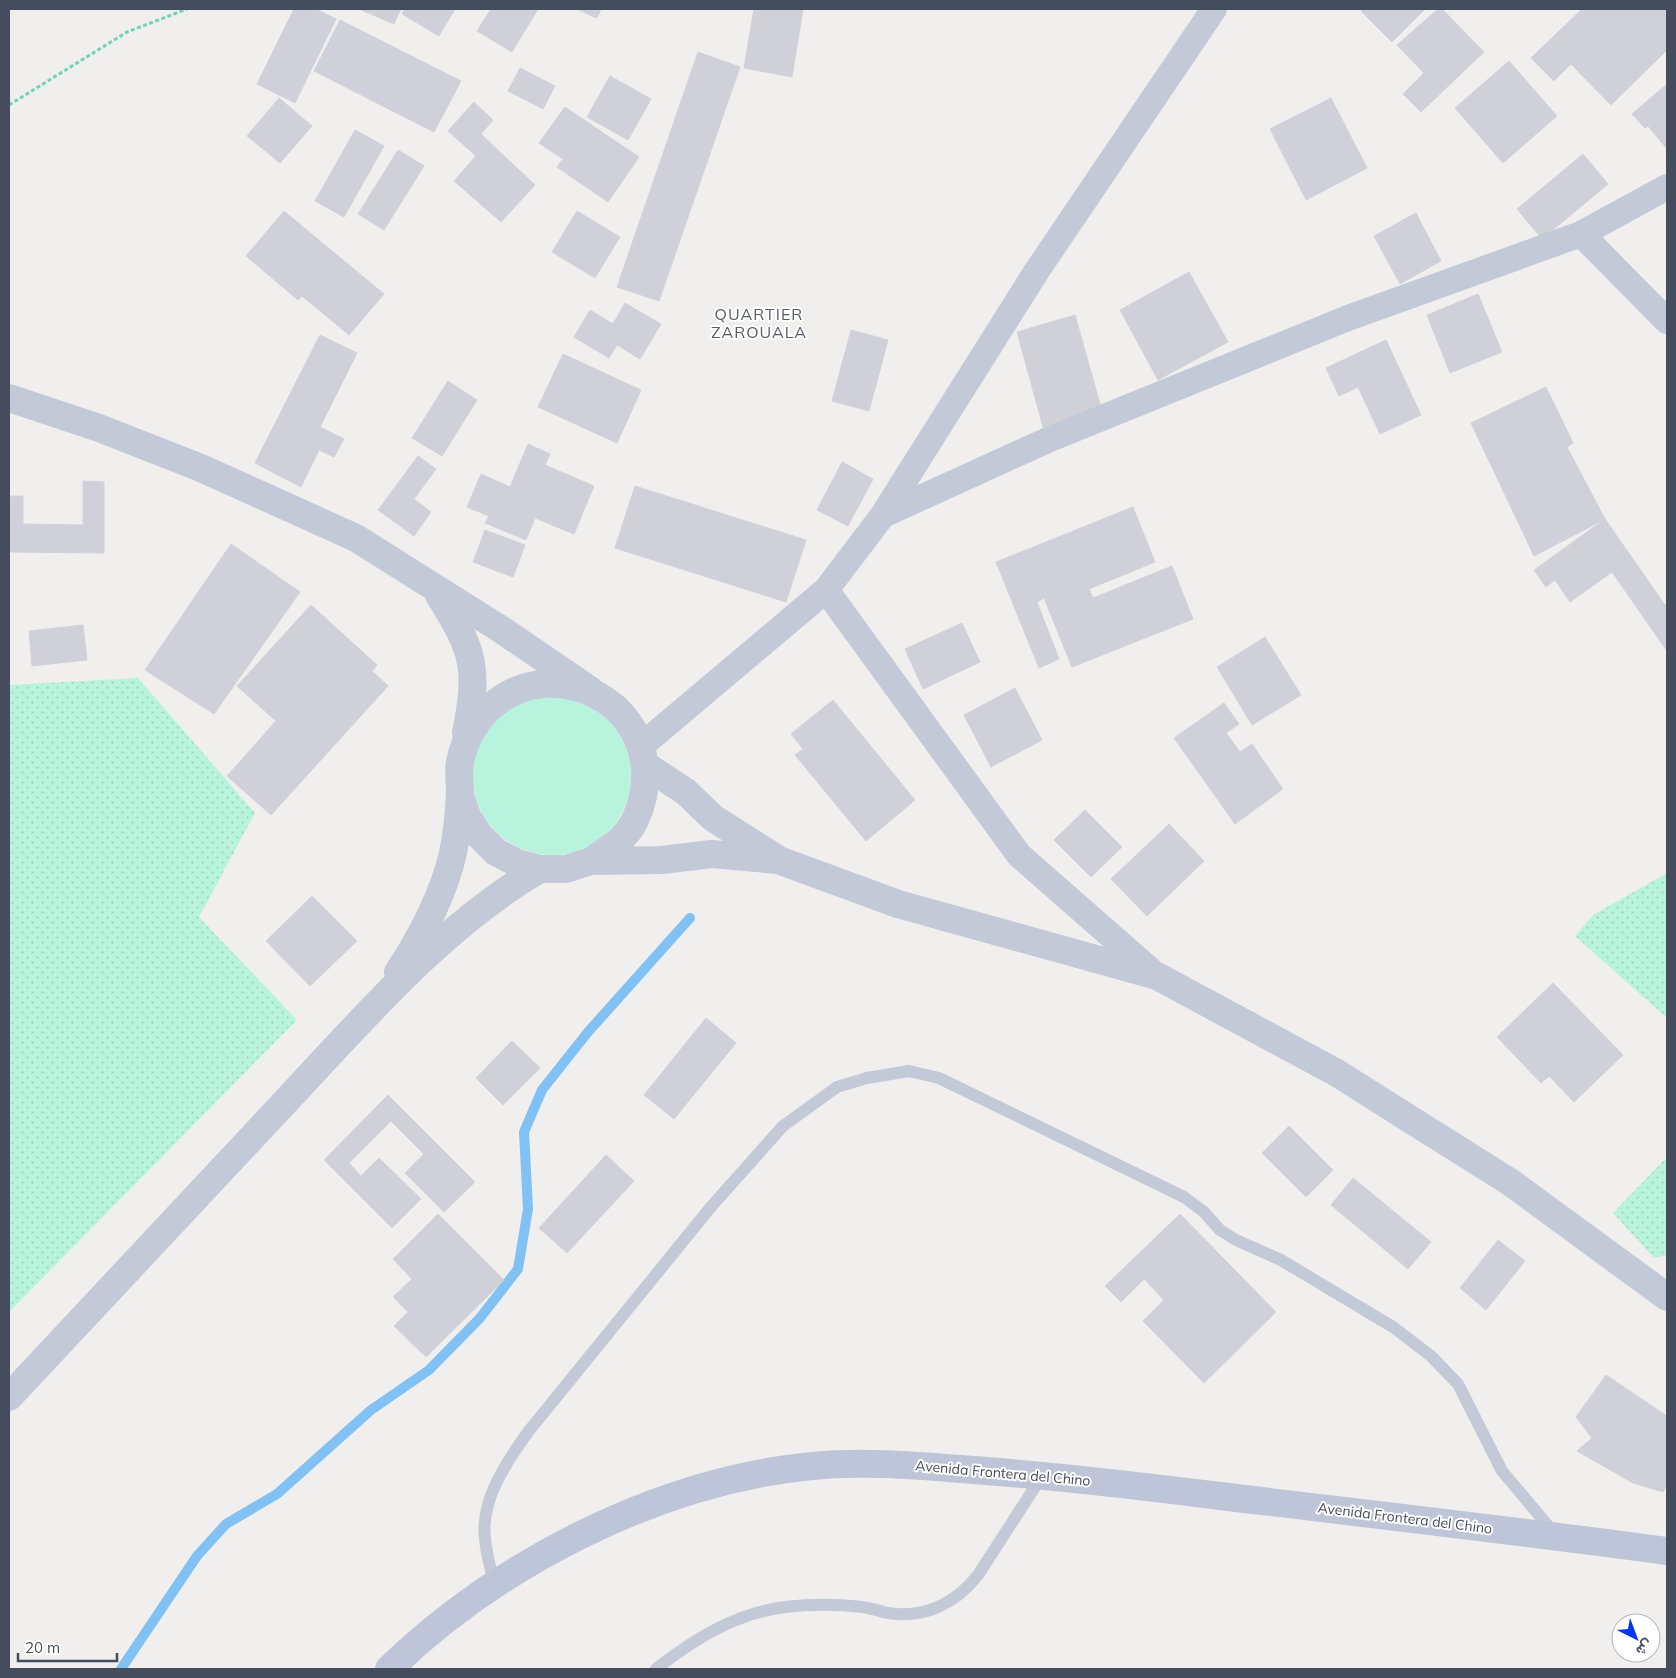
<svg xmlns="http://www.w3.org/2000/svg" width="1676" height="1678" font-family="Mulish,Vazirmatn,sans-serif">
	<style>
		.grass { fill: url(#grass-dots) }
		.park { fill: #b8f3dd }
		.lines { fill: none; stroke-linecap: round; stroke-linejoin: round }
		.stream { stroke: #81c1f3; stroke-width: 10 }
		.building { fill: #d0d0d9; stroke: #d1d2da }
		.path { stroke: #6dd4b9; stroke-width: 3; stroke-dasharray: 4 2.5; stroke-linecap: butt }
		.service { stroke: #c3c9d7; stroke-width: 12 }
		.minor { stroke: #c3c9d7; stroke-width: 26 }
		.tertiary { stroke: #c3c9d7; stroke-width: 28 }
		.secondary { stroke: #bfc5d9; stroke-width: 28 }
		.labels { text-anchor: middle; stroke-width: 4; stroke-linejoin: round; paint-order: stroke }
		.street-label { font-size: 14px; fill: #454c5d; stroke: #fff }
		.quarter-label { font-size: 16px; letter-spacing: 1px; fill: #5a5c64; stroke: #fff }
	</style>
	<defs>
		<pattern id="grass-dots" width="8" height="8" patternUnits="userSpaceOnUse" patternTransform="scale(1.25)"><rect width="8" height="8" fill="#b8f3dd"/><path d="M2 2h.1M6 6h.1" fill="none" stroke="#a0d2c0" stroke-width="1.8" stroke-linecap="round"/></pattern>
	</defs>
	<rect width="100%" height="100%" fill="#f1efee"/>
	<path class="grass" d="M138,678L255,813L199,917L297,1020L9,1312V685Z
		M1667,873V1018L1575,936L1593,915Z
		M1667,1157V1255L1654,1258L1613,1213Z"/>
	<path class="park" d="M473 776a79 79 0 1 1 158 0a79 79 0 1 1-158 0Z"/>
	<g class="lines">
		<path class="stream" d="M121,1669L197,1556L226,1524L277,1494L371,1410L429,1370L480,1318L518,1269L528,1209L524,1132L542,1090L588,1032L690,918"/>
	</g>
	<path class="building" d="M294,9H316L336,19L295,103L257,84Z
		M359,9H401L394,24Z
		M405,9H455L439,36L402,14Z
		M491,9H538L512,52L477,31Z
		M576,9H601L597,18Z
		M754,9H803L792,77L744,68Z
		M1363,9H1425L1392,42L1361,11Z
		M1438,9H1442L1484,52L1421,112L1403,94L1424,73L1397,45Z
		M1582,9H1667V50L1611,105L1571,64L1554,81L1531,58Z
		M340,20L461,81L434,132L314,71Z
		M698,52L740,67L659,301L617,287Z
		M1509,61L1557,116L1503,163L1455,108Z
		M520,68L555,86L543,109L508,91Z
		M610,76L651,99L628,140L587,117Z
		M1667,84V149L1648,126L1645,128L1632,114Z
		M279,98L312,126L280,163L247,136Z
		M1331,98L1367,168L1306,200L1270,129Z
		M474,102L493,120L481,134L535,185L501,222L454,181L476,156L448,131Z
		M565,107L639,157L608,202L557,167L563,159L539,143Z
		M355,130L384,146L344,217L315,201Z
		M398,150L424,166L384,230L358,214Z
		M1583,154L1608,184L1542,239L1517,209Z
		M284,211L384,294L349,335L302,296L298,300L246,256Z
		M577,211L620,237L595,278L552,252Z
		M1416,213L1441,261L1400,284L1374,236Z
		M1189,272L1228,342L1158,380L1120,310Z
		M1478,294L1502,352L1450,373L1427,315Z
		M625,303L661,324L640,359L617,345L609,358L574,337L590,310L613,324Z
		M1075,315L1102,411L1043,427L1017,332Z
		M851,330L888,340L869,411L832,401Z
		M320,335L357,353L320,427L344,439L334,457L319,450L301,487L255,463Z
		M1386,340L1421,415L1380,434L1358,387L1339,396L1326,368Z
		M563,354L641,390L617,443L538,407Z
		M448,381L477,400L442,456L412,438Z
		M1546,387L1573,443L1567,447L1605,519L1534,556L1471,423Z
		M528,444L550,454L545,465L594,486L574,534L535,518L526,540L485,523L489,516L467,507L481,474L510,487Z
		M418,456L436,469L414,499L431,512L414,536L378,510Z
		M842,462L873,479L848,526L817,510Z
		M83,481L104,482V553L9,552V496H23V524L83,525Z
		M635,486L806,540L786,602L615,548Z
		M1133,507L1155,562L1089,589L1093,598L1172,566L1193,619L1072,667L1044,598L1037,602L1059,659L1039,668L996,562Z
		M1605,519L1665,605L1667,604V651L1612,572L1570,602L1555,580L1546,587L1534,570Z
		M485,530L525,545L513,577L473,562Z
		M231,544L300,592L214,714L145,670Z
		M311,605L377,665L372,671L388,686L271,815L227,776L276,721L237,686Z
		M962,623L980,662L923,689L905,649Z
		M83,625L87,660L32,666L29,631Z
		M1265,637L1301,695L1252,725L1217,667Z
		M1015,688L1042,740L991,767L964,715Z
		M833,700L915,800L866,841L795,755L803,749L791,734Z
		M1224,703L1239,724L1226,733L1240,752L1252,744L1283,789L1235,824L1174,738Z
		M1085,810L1122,847L1091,877L1054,840Z
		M1169,824L1204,861L1147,916L1111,879Z
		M312,896L357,941L310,986L266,941Z
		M1553,983L1623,1055L1574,1102L1549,1076L1541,1083L1497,1037Z
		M706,1018L736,1043L674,1119L644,1095Z
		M512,1041L540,1068L503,1105L476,1078Z
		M388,1095L475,1182L444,1212L405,1173L424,1154L391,1121L349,1163L361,1176L379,1158L421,1199L392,1228L324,1160Z
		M1289,1126L1333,1170L1306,1197L1262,1153Z
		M606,1155L634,1181L567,1253L539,1228Z
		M1353,1178L1431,1242L1408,1269L1331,1205Z
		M438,1214L504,1280L426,1357L394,1326L408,1312L393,1297L412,1279L393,1259Z
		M1180,1214L1276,1312L1204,1383L1143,1321L1164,1300L1144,1279L1121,1302L1105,1286Z
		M1498,1240L1525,1261L1486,1310L1460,1288Z
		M1606,1375L1667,1416V1485L1663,1492L1633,1483L1577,1451L1592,1438L1576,1417Z"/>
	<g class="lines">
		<path class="path" d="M9,105L127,32L187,9"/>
		<path class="service" d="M494,1584C491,1569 486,1554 485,1538C480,1501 507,1461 528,1432L710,1208L783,1126L837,1087L867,1078L909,1071L939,1078L1184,1197L1204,1212L1220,1230L1236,1240L1281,1260L1393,1327L1431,1356L1458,1384L1502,1471L1555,1534
			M656,1669C694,1639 736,1613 785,1607C811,1604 836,1604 862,1607C871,1608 879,1611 888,1613C925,1619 956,1603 978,1575L1042,1476"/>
		<path class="minor" d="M1581,234L1667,321
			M883,515L1050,439L1348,318L1581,234L1667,187
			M826,590L1019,855L1157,976
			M641,746L826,590L883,515L1036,272L1214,9"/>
		<path class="tertiary" d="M9,398L99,428L201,468L356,538L502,630L590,690
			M439,595C474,651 479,667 466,733
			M645,765L686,792L713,818L781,861L898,904L1157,976L1337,1073L1424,1128L1510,1182L1667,1297
			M460,795L467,816L479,835L496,852L517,863L540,869H566L591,861L662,860L712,854L777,860
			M398,972C421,938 444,893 453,853C457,834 459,812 460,793C460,783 458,772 460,762C468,721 501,687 544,684C620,680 667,752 635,820C626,839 608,850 591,861
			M9,1397C102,1298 194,1199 287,1100C363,1019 443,925 540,869"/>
		<path class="secondary" d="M389,1669C499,1563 658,1481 812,1466C860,1461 911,1465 960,1469C1047,1475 1133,1485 1220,1496C1369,1514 1518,1531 1667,1551"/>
	</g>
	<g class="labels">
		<g class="street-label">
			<text transform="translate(1003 1473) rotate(5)" y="5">Avenida Frontera del Chino</text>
			<text transform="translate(1405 1518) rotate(7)" y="5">Avenida Frontera del Chino</text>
		</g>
		<g class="quarter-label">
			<text x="759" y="320">QUARTIER<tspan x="759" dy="18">ZAROUALA</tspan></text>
		</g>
	</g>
	<rect width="1676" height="1678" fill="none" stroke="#454c5d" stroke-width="20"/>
	<g transform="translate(1636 1638) rotate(138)"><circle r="24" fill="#ffffff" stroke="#b5b7be"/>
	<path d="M0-4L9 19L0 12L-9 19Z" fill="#0937f0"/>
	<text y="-8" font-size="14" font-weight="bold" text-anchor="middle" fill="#454c5d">ش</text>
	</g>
	<path d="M18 1653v8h99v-8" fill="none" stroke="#454c5d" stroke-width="2.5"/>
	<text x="25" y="1653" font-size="15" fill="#454c5d" stroke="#ffffff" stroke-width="4" paint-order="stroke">20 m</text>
</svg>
